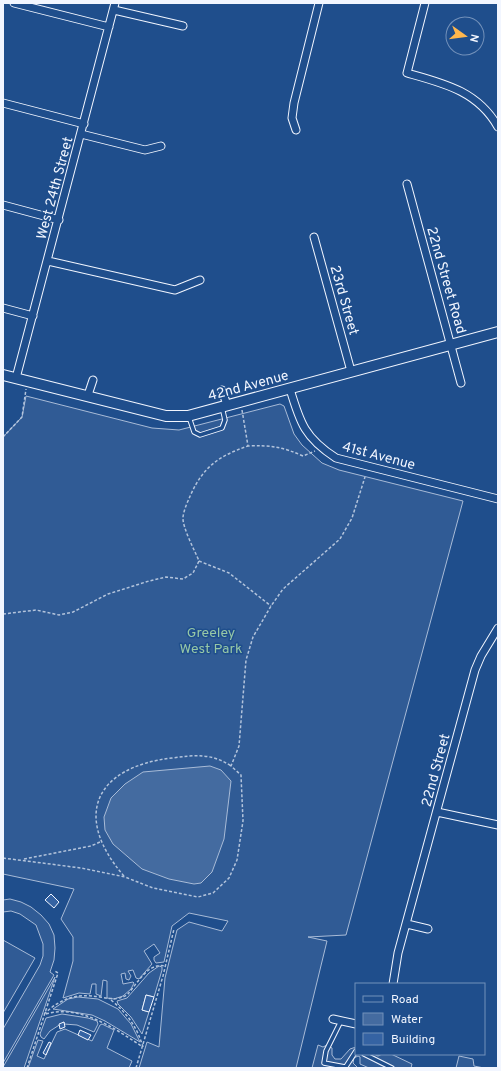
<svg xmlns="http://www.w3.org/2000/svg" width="501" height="1071" font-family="Overpass,sans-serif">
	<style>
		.built { fill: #305b95; stroke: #a8bbd7 }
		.water { fill: #446ba0; stroke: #a8bbd7 }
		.building { fill: #3563a3; stroke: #f2f6ff }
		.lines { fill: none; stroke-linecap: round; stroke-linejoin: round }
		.lane-casing { stroke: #f2f6ff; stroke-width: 5.5 }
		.street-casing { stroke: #f2f6ff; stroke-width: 9 }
		.secondary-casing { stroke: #f2f6ff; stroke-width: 12 }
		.path { stroke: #b3c4dc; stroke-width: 1.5; stroke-dasharray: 3 2; stroke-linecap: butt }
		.lane { stroke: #1f4e8c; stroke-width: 3.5 }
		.street { stroke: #1f4e8c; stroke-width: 7 }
		.secondary { stroke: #1f4e8c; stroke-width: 10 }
		.labels { text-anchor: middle; stroke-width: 3; stroke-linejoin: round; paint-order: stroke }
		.street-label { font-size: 14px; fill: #f2f6ff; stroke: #1f4e8c }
		.park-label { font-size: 14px; fill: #97c8a6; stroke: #1f4e8c }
	</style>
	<rect width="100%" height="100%" fill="#1f4e8c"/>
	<path class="built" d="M26,396L152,428L179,430L280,404L284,406L294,434L302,445L322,463L339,470L463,501L346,935L308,937L327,941L296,1068H139L147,1042L159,1047L165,978L177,930L189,922L222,931L228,921L189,913L172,926L164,962L156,963L154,960V957L160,953L154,944L144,951L152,964L139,979L136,978L133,970L128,971L131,976L129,980L126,979L125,973L121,974L123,984L133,982L134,983L131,989L123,996L114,999L107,998V981L103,980L101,996L96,994V984H92L90,994L79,993L63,998L73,961V937L61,919L74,889L3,874V437L22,417Z
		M10,899L21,902L31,907L41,915L49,924L54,935L55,948L54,960L50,972L54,975L3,1063V1029L40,965L43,956V944L36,925L20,914L11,911L3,912V900Z
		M3,940L35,958L3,1013Z
		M159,966L162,967V970L154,997L146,995L142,1010L149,1012L142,1034L131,1017L118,1004L117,1001L127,998L149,973Z
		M55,977L24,1068H3V1067Z
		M78,997L98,999L118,1009L131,1024L140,1042L105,1021L92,1015L53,1009L68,999Z
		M62,1014L88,1018L97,1021L98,1024L94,1032L77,1025L64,1024V1022L50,1031L44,1039L41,1037L40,1034L46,1018Z
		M102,1024L114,1030L107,1048L132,1061L129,1068H28L38,1040L43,1041L37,1056L44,1059L57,1032L65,1029L92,1041L100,1025Z
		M318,1045L323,1047L327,1045L332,1048V1055L335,1059H341L350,1049L356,1047V1054H374L378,1056L382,1054H391L412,1064L411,1068H369L360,1064V1057L358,1056L354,1058L353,1063L358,1068H312Z
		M459,1056L473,1059L474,1066L484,1068H456Z"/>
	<path class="water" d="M210,766L221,770L231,781L224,839L212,872L201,883L194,884L169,879L142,869L113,844L105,830L104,817L111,798L125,784L143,772Z"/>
	<path class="building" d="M51,894L59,902L54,908L45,900Z
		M146,995L154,997L149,1012L142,1010Z
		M64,1022L65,1027L60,1029L59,1024Z
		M80,1030L91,1035L88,1040L78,1035Z
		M49,1042L51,1043L46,1055L43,1053Z"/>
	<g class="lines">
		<g class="lane-casing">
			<path id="lane" d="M189,417L194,432L200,435L222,428L225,420L222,407
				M341,1021L326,1051L324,1063L345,1067
				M364,1054L392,1068
				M345,1068L356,1051"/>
		</g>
		<g class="street-casing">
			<path id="street" d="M14,3L109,27
				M425,3L407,73C443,83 478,91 498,127
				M114,10L183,26
				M3,103L84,124
				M296,130L292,118L294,103L319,3
				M81,134L145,150L161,146
				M407,184L461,383
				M3,205L59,220
				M314,237L351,371
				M48,261L175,290L200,280
				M3,308L33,316
				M16,378L115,3
				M290,389C300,423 305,438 336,458L498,499
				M222,390L227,405
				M88,395L93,380
				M437,812L498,825
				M407,924L428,929
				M393,984L398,953L475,670L481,656L498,628
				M333,1019L356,1024"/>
		</g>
		<g class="secondary-casing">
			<path id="secondary" d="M3,375L166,416H188L498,332"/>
		</g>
		<path class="path" d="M242,410L248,446C270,445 283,447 303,456L315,451
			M3,437L22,417L26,389
			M199,561L229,573L271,606
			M3,614L36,610L59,615L73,612L108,594L149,581L166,577L183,579L193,573L199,561C195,551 182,527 183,517C184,509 188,501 191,494C204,466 219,456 248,446
			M3,858L81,868L125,877L153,888L198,897L213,893L229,878L237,860L243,821L241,775L231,766L239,746L246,660L253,637L271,606L283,589L340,539L352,518L365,477
			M24,859L91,846L100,842
			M124,876C72,816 95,767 172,758C194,755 212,753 231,766
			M111,1000C127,1013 137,1027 143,1047
			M44,1014C61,998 77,993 100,997C111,999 118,1000 127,995C137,984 148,962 165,966
			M46,1014C81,1004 115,1029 143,1047
			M27,1068L58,973L55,971
			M136,1068L163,976L174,929"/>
		<use href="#lane" class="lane"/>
		<use href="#street" class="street"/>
		<use href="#secondary" class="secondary"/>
	</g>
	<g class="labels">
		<g class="street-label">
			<text transform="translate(54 188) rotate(-75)" y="5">West 24th Street</text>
			<text transform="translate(447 280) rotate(74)" y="5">22nd Street Road</text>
			<text transform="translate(345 300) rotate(74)" y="5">23rd Street</text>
			<text transform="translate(248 385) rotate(-15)" y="5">42nd Avenue</text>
			<text transform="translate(379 455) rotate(15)" y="5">41st Avenue</text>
			<text transform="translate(435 770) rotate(-75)" y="5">22nd Street</text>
		</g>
		<g class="park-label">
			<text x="211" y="637">Greeley<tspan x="211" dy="16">West Park</tspan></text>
		</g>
	</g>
	<rect width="501" height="1071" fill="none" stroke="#f2f6ff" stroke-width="8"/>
	<rect x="355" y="983" width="130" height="72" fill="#1f4e8c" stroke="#7391ba"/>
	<rect x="363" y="996" width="20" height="6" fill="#1f4e8c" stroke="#7391ba"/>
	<text x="391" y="1003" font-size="12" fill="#f2f6ff">Road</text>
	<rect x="363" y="1013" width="20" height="12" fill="#446ba0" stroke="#7391ba"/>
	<text x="391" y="1023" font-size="12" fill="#f2f6ff">Water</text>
	<rect x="363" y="1033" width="20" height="12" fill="#3563a3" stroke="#7391ba"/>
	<text x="391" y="1043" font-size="12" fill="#f2f6ff">Building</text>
	<g transform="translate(465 36) rotate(104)"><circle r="19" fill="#1f4e8c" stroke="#7391ba"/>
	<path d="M0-3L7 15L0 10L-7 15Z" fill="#ffb74d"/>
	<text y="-6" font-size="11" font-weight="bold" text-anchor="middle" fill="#f2f6ff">N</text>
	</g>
</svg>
